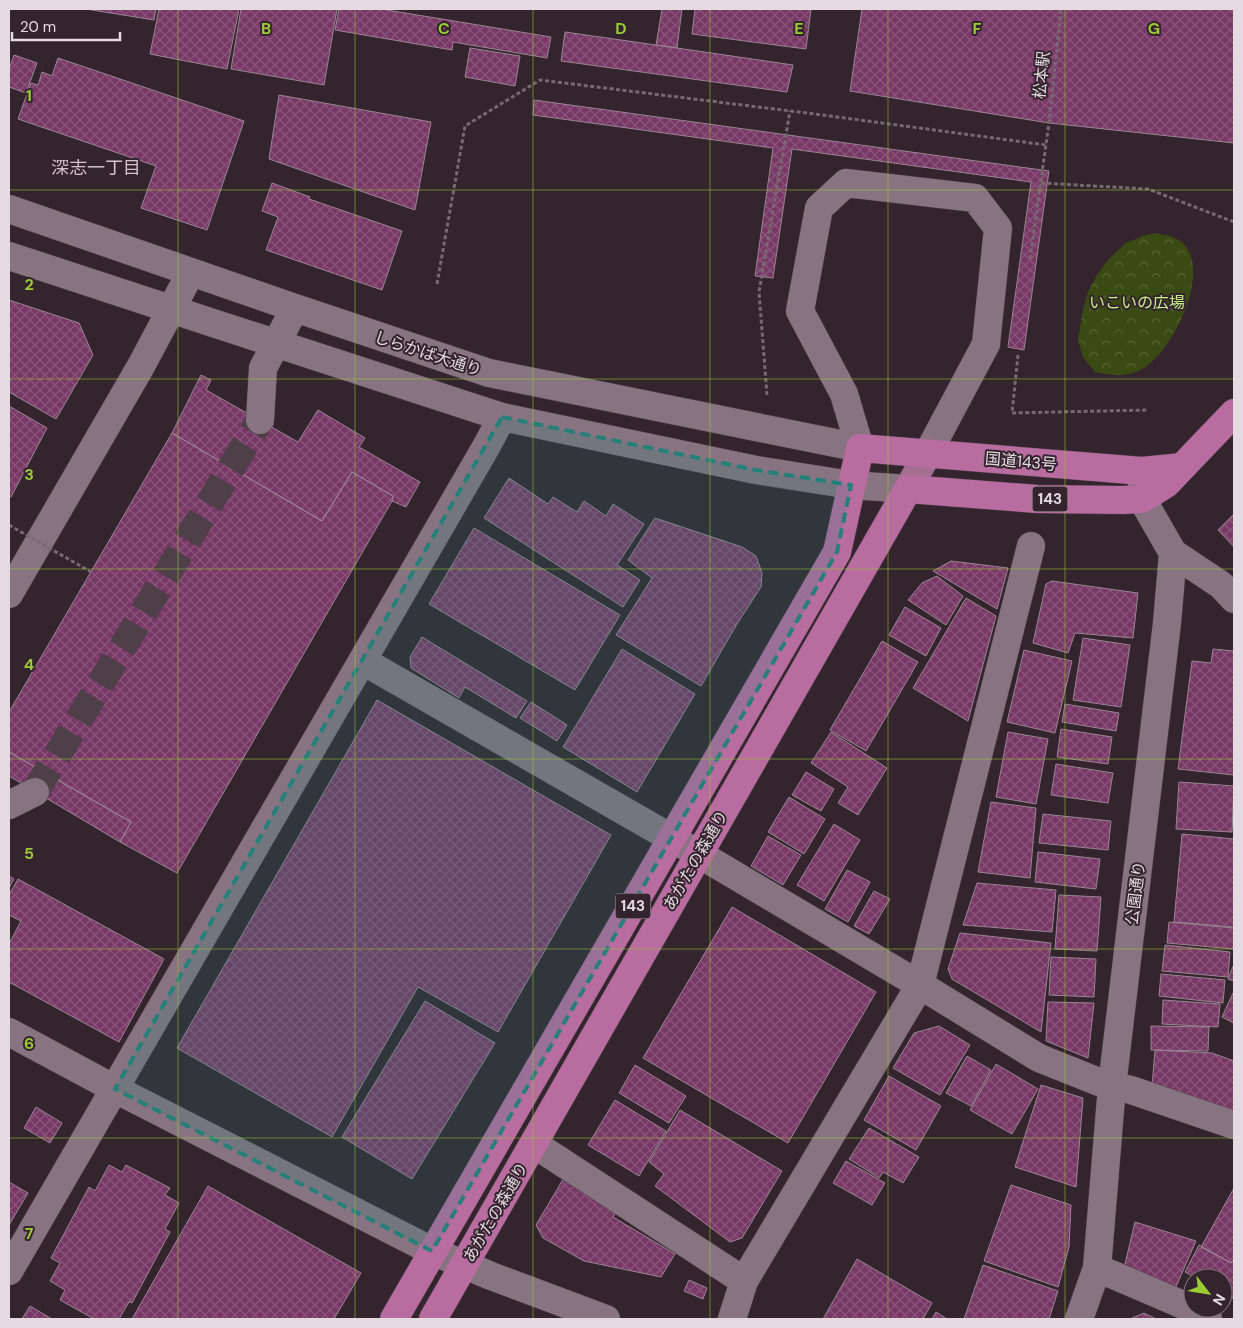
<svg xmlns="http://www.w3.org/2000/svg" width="1243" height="1328" font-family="'DM Sans','Noto Sans JP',sans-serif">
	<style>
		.park { fill: url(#park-crowns) }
		.building { fill: url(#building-cross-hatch); stroke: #998592 }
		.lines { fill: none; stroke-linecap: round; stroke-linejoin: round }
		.minor-tunnel { stroke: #4f3f49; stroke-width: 28; stroke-dasharray: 28 14; stroke-linecap: butt }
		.minor-casing { stroke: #50424b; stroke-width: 29 }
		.major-casing { stroke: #50424b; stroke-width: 29 }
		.highway-casing { stroke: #50424b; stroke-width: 29 }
		.path { stroke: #776971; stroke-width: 3; stroke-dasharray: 4 2.5; stroke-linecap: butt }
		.minor { stroke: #887481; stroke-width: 28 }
		.major { stroke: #a56f94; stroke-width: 28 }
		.highway { stroke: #b86ca0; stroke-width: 28 }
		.path-bridge { stroke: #776971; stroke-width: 3; stroke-dasharray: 4 2.5; stroke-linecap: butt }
		.marked { fill: #248079; fill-opacity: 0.2; stroke: #248079; stroke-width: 4; stroke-dasharray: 10 6; stroke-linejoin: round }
		.grid { fill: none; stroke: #9bcb33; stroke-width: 1; stroke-opacity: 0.55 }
		.labels { text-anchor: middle; stroke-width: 4; stroke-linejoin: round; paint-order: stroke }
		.shield { fill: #34242e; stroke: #b0a3ab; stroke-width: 1 }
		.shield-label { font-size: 15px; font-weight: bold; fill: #e5dae0 }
		.street-label { font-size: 16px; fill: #e5dae0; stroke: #34242e }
		.park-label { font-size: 16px; fill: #c7ee87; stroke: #34242e }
		.neighbourhood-label { font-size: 18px; fill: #d6c1ce; stroke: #34242e }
		.grid-label { font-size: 16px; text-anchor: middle; font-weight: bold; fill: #9bcb33; stroke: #34242e; stroke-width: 4; stroke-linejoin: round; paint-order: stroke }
	</style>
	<defs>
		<pattern id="park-crowns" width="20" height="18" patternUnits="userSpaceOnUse" patternTransform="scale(1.25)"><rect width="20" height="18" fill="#394b13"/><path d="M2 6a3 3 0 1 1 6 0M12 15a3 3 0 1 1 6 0" fill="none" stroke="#566435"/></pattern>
		<pattern id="building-cross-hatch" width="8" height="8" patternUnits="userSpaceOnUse" patternTransform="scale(1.25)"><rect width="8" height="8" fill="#783865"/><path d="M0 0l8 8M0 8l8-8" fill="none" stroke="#8b547b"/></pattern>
	</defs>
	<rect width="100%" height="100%" fill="#34242e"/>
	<path class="park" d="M1155,233C1162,235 1170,235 1177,239C1218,262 1172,356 1140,370C1123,378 1113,375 1095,372L1083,357L1078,340L1083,310L1088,292L1097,275L1108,260L1126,243L1146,235Z"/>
	<path class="building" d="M86,9H156L154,20Z
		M159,9H239L227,69L150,54Z
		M241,9H337L324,85L231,69Z
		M339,9H381L551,37L547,58L453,42L452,50L335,30Z
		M662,9H682L677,48L656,45Z
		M695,9H811L806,49L692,34Z
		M862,9H1234V143L1049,123L850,91Z
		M565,32L677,48L793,65L787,92L561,61Z
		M470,48L520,56L515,86L465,77Z
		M14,55L37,63L26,93L9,87V69Z
		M58,58L244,121L207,230L141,208L156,166L18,119L31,83L38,85L42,72L52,76Z
		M279,95L431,122L415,210L269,159Z
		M534,100L1049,171L1024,350L1008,347L1031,182L792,149L773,278L755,276L773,148L533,115Z
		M272,183L310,197L309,199L402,231L382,290L266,250L278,217L262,211Z
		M9,300L79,323L93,355L56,419L9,392Z
		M201,375L211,380L206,390L298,442L318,410L365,438L359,447L420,482L406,507L392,501L393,496L352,472L322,521L172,433Z
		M9,406L47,428L11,497L9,496Z
		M172,433L322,521L352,472L393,496L392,501L177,873L120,842L131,822L9,752V712Z
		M509,478L548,504L553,497L577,512L584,501L606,516L613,504L644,524L617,565L640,580L623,607L484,518Z
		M1234,514V547L1218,530Z
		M655,518L742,547L756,556L762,573L761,587L737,624L701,686L616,635L652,578L628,560Z
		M474,528L620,615L575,690L429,604Z
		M951,561L1008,568L997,609L933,571Z
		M937,576L963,596L946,625L908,600L922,583Z
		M1052,581L1138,593L1133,638L1075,633L1068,653L1033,643L1046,584Z
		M966,598L996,616L968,721L913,688Z
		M905,607L941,628L926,656L889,635Z
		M422,637L527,701L516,718L465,687L459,698L411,668L410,657Z
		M1083,638L1130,645L1121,707L1073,700Z
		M882,641L918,662L866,751L830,730Z
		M622,649L695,694L637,792L563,747Z
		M1213,649L1234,651V775L1178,769L1192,661L1211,663Z
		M1024,650L1072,661L1055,733L1007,722Z
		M377,700L611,835L498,1032L418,987L332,1137L177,1048Z
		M531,702L567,725L557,741L520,718Z
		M1065,704L1119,713L1116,731L1062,722Z
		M1061,729L1112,737L1108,764L1057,757Z
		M831,732L887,768L858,815L838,803L848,787L811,763Z
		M1008,732L1048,739L1036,804L996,797Z
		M9,752L131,822L120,842L9,776Z
		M1056,764L1113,773L1108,803L1051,795Z
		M806,772L834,789L821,811L792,795Z
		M1179,782L1234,786L1232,832L1176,829Z
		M789,797L825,819L804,854L768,832Z
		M991,802L1036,808L1030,878L978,872Z
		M1043,814L1111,821L1108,850L1039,843Z
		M834,824L860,840L824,901L797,885Z
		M1182,834L1234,839V927L1174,922Z
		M768,836L801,855L783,885L751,866Z
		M1038,852L1100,859L1096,889L1035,882Z
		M847,870L870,882L848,922L825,909Z
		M9,876L14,879L9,888Z
		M18,879L164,959L119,1042L9,982V944L21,921L9,915V895Z
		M977,883L1056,890L1052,932L963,925Z
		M874,891L890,899L869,934L854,926Z
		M1059,895L1101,897L1097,951L1055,949Z
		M732,907L876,992L788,1143L643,1058Z
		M1169,922L1234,928V949L1167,943Z
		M960,933L1051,943L1041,1032L952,979L948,969Z
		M1165,945L1230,952L1228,977L1162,971Z
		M1051,957L1096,959L1094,997L1049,995Z
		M1234,964V981L1228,979Z
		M1161,974L1225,980L1223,1003L1159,996Z
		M1234,991V1023L1222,1017Z
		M1163,1000L1220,1004L1218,1027L1162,1024Z
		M425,1001L495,1043L412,1179L342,1137Z
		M1048,1002L1094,1003L1088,1058L1046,1041Z
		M939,1026L970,1045L940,1095L893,1068L914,1033Z
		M1151,1026L1209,1027L1208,1051L1151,1050Z
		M1155,1050L1212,1053L1234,1061V1112L1152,1087Z
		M967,1056L991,1070L971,1106L946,1093Z
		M996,1064L1038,1089L1012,1134L970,1110Z
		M635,1065L686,1096L669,1123L619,1093Z
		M889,1076L941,1106L916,1150L864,1120Z
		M1041,1085L1083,1098L1076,1187L1015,1167Z
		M615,1100L666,1131L639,1176L588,1145Z
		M36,1107L62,1123L50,1143L24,1128Z
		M680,1110L782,1171L742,1238L730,1242L655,1186L664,1174L649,1162Z
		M869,1128L919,1157L903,1183L883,1172L879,1178L849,1159Z
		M846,1161L885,1183L872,1205L833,1183Z
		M109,1165L122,1172L126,1165L170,1188L165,1195L179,1203L165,1229L170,1232L132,1303L129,1302L119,1319H94L60,1300L65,1290L50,1281L60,1263L51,1258L89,1187L95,1191Z
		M565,1176L619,1208L613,1217L675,1254L661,1277L584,1261L543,1238L536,1225Z
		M9,1182L28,1193L9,1225Z
		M1011,1185L1071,1205L1069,1247L1058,1287L984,1261Z
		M208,1186L361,1273L334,1319H132Z
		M1234,1188V1260H1233L1231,1263L1201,1247Z
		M1135,1222L1196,1241L1175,1289L1123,1272Z
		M1199,1245L1231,1263L1233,1260H1234V1299L1223,1293V1278H1196L1185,1272Z
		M857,1259L932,1303L923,1319H823Z
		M983,1265L1058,1291L1049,1319H964Z
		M689,1280L707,1288L703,1299L684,1291Z
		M30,1306L52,1319H22Z
		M936,1312L947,1319H932Z
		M1144,1313L1156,1319H1130Z"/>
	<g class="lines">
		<path class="minor-tunnel" d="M35,792L260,420"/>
		<g class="minor-casing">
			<path id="minor" d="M9,209L295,308L489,373L860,448L844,394L800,311L819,208L846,183L975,198L998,228L986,344L928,453
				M9,256L213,323L502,417L756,470L851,485L908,489
				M260,420L263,368L295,308
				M1173,553L1221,585L1234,599
				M9,594L141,366L191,272
				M363,661L699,854L920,985L1039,1058L1099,1082L1131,1090L1234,1125
				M9,805L35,792
				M9,1032L115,1089L432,1251L491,1276L606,1319
				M534,1144L744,1281
				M1097,1268L1188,1307L1208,1319
				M9,1271L486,447L502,417
				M732,1319L744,1281L920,985L1031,546
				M1079,1319L1097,1268L1112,1086L1167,623L1173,553L1142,499V475"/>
		</g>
		<g class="major-casing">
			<path id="major" d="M908,489L928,453"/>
		</g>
		<g class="highway-casing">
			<path id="highway" d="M394,1319L837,552L860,448L1142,471L1182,467
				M433,1319L908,489L1037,499L1123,500L1142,499L1166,484L1234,413"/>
		</g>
		<path class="path" d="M1041,183L1148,189L1234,222
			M1030,259L1049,123L1061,9
			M437,284L465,126L540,80L815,114L1046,145
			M1018,355L1012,413L1148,410
			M767,395L759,292L790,111"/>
		<use href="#minor" class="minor"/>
		<use href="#major" class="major"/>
		<use href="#highway" class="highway"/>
		<path class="path-bridge" d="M9,525L91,572"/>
	</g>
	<path class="marked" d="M502,417L756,470L851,485L837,552L432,1251L115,1089Z"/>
	<path class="grid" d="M178,9V1319M355,9V1319M533,9V1319M710,9V1319M888,9V1319M1065,9V1319M9,190H1234M9,379H1234M9,569H1234M9,759H1234M9,949H1234M9,1138H1234"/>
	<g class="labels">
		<g class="shield">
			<rect x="1032.5" y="486.5" width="35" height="25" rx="4"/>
			<rect x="615.5" y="893.5" width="35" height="25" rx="4"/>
		</g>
		<g class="shield-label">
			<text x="1050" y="504">143</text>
			<text x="633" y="911">143</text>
		</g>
		<g class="street-label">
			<text transform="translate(1041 75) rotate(-84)" y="6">松本駅</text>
			<text transform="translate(428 353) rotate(18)" y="6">しらかば大通り</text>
			<text transform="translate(1021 461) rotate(5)" y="6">国道143号</text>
			<text transform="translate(695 860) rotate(-60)" y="6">あがたの森通り</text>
			<text transform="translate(1135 893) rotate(-83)" y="6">公園通り</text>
			<text transform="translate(495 1212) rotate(-60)" y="6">あがたの森通り</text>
		</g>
		<g class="park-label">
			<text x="1137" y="308">いこいの広場</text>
		</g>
		<g class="neighbourhood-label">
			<text x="96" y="174">深志一丁目</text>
		</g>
	</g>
	<g class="grid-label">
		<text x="266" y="34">B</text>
		<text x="444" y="34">C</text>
		<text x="621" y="34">D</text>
		<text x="799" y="34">E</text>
		<text x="977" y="34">F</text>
		<text x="1154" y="34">G</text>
		<text x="29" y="101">1</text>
		<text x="29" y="290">2</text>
		<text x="29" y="480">3</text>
		<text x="29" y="670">4</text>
		<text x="29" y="859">5</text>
		<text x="29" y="1049">6</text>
		<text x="29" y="1239">7</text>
	</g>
	<rect width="1243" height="1328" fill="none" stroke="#e5dae0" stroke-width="20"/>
	<g transform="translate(1208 1293) rotate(121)"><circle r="24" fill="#34242e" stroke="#7b6d75"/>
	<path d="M0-4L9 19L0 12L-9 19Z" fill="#9bcb33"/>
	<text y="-8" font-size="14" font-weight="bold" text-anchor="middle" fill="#e5dae0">N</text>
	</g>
	<path d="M12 32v8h108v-8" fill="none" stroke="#e5dae0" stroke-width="2.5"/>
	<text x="20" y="32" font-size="15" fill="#e5dae0" stroke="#34242e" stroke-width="4" paint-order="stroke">20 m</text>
</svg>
